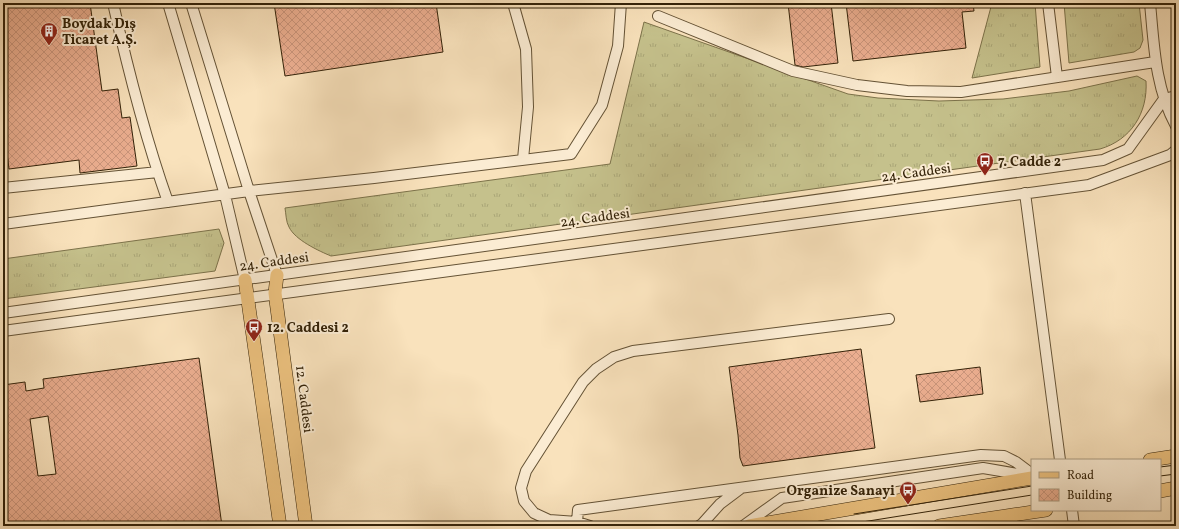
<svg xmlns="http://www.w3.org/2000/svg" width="1179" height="529" font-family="Vollkorn,serif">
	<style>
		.grass { fill: url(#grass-tufts); stroke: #7c724a }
		.building { fill: url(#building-cross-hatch); stroke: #332208; fill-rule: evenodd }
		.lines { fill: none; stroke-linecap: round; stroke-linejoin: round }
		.minor-casing { stroke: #645235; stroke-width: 12 }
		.major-casing { stroke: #332208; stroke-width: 14 }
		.minor { stroke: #fbecd3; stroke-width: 10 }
		.major { stroke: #ecc17e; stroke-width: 13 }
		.tram { stroke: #332208; stroke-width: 1 }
		.labels { text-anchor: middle; stroke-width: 4; stroke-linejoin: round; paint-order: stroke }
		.poi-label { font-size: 14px; font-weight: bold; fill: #332208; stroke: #fbecd3; text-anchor: start }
		.street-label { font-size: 14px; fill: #332208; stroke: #fbecd3 }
	</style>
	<defs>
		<pattern id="grass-tufts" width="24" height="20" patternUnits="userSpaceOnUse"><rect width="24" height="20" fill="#c5c18c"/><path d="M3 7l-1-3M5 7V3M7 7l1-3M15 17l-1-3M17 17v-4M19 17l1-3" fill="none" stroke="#aaa677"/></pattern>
		<pattern id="building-cross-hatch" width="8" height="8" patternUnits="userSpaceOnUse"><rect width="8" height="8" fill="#ebae90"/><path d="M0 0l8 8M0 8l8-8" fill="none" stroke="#ca957b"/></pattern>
	</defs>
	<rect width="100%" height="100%" fill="#f9e2bc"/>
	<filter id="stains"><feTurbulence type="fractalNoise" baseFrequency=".005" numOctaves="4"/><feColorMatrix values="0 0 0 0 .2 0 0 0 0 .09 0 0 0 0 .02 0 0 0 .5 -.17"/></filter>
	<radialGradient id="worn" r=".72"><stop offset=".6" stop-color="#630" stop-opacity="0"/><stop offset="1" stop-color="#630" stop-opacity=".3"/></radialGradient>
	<path class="grass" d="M992,3H1035L1040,67L972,78Z
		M1064,3H1139L1143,40L1140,48L1134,52L1069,63Z
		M644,22L848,94L878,98L939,101L1003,99L1069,91L1137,76L1146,81C1148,113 1131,140 1100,149L331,256C319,251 295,240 289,227C286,222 286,214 285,208L610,164Z
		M219,229L224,243L215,271L3,299V259Z"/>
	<path class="building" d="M3,3H90L102,91L118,89L122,118L130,117L137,166L80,173L79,160L9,169L3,121Z
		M274,3H436L443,52L285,76Z
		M788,3H831L838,63L803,67L795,65Z
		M846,3H973L974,11L962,12L966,48L853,61Z
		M861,349L875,448L743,466L740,458L738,435L729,367Z
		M199,358L222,526H64L63,524L47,526H3V385L25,382L26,391L44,388L43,379ZM48,416L56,474L38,476L30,419Z
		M980,367L983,394L920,402L916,375Z"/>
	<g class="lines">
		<g class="minor-casing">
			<path id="minor" d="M113,3C128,70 145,137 168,202
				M168,3L225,195L245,280
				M191,3L249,191L277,275
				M513,3L526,49L528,107L523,159
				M1048,3L1057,77
				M1150,3C1154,45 1155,88 1176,126
				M658,16L793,71L857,85L907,91L961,92L1155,62
				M3,188L158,172
				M1025,193L1060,460
				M3,224L249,191L374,178L571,154L602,105L618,46L621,3
				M3,313L1103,160L1128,149L1164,99L1176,96
				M3,331L1089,185L1170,155L1176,150
				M1072,510L1074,526
				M578,526L577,522L549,520L534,513L524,501L521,488L526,471L583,382L596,369L614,357L633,351L889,319
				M590,526L577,522L578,510L981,455L1004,456L1016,462L1032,474
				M699,526L702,524L720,504L740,489
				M743,526L782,498L983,468L1030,476"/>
		</g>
		<g class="major-casing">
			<path id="major" d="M277,275L275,293L306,526
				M245,280L280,526
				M1150,460L1176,456
				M1160,491L1176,488
				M749,526L1032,478
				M939,526L1046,510"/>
		</g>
		<use href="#minor" class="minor"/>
		<use href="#major" class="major"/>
		<path class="tram" d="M1160,467L1176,465
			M1160,476L1176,474
			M854,514L1032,486
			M856,523L1032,495"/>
	</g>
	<defs>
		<g id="building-pin" transform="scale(0.9)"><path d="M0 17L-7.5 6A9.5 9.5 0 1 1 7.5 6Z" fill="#8f2418" stroke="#fbecd3"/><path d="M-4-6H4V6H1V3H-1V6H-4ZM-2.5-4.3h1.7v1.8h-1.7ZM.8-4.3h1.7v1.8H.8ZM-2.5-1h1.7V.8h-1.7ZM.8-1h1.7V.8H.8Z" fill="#fff"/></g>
		<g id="bus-pin" transform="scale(0.9)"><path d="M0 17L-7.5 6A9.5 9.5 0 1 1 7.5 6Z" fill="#8f2418" stroke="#fbecd3"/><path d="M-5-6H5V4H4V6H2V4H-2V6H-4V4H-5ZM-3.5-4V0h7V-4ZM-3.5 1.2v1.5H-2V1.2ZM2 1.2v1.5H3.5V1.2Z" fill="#fff"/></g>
	</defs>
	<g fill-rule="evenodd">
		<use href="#building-pin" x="49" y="31"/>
		<use href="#bus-pin" x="985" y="161"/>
		<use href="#bus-pin" x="254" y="327"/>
		<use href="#bus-pin" x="908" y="490"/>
	</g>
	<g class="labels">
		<g class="poi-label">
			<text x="62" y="28">Boydak Dış<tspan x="62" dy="16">Ticaret A.Ş.</tspan></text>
			<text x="998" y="166">7. Cadde 2</text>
			<text x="267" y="332">12. Caddesi 2</text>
			<text x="895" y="495" text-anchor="end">Organize Sanayi</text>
		</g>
		<g class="street-label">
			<text transform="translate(916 172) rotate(-8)" y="5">24. Caddesi</text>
			<text transform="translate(595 217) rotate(-8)" y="5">24. Caddesi</text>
			<text transform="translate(274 261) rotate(-8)" y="5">24. Caddesi</text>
			<text transform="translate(305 399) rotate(83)" y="5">12. Caddesi</text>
		</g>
	</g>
	<rect width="1179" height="529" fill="none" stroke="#f9e2bc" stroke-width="16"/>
	<rect x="4" y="4" width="1171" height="521" fill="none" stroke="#332208" stroke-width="2"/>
	<rect x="8" y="8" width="1163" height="513" fill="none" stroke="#332208"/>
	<rect x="1031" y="459" width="130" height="52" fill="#fbecd3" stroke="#ab9b82"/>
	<rect x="1039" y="472" width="20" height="6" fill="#ecc17e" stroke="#ab9b82"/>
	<text x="1067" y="479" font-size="12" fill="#332208">Road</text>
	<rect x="1039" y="489" width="20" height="12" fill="url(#building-cross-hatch)" stroke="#ab9b82"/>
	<text x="1067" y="499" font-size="12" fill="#332208">Building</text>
	<rect width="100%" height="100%" filter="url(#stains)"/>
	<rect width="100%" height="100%" fill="url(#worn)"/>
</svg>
